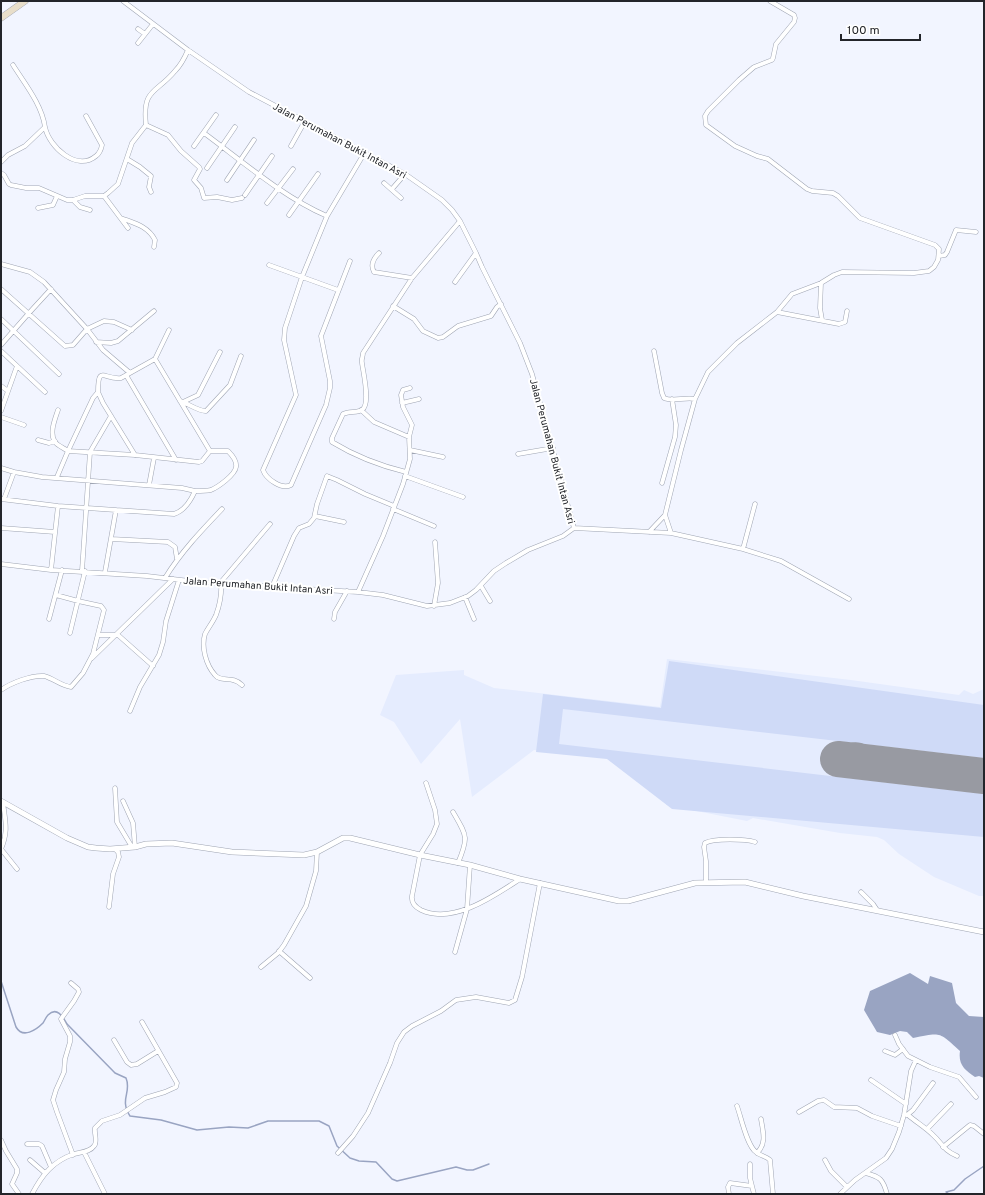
<svg xmlns="http://www.w3.org/2000/svg" width="985" height="1195" font-family="Overpass,sans-serif">
	<style>
		.built { fill: #e5ecfe }
		.green { fill: #cfdaf7 }
		.water { fill: #99a4c2 }
		.lines { fill: none; stroke-linecap: round; stroke-linejoin: round }
		.stream { stroke: #99a4c2; stroke-width: 1.5 }
		.taxiway { stroke: #989aa2; stroke-width: 14 }
		.runway { stroke: #989aa2; stroke-width: 36 }
		.minor-casing { stroke: #9fa5b3; stroke-width: 5 }
		.tertiary-casing { stroke: #9fa5b3; stroke-width: 6 }
		.secondary-casing { stroke: #9fa5b3; stroke-width: 7 }
		.minor { stroke: #fff; stroke-width: 4 }
		.tertiary { stroke: #fff; stroke-width: 5 }
		.secondary { stroke: #e8deca; stroke-width: 6 }
		.labels { text-anchor: middle; stroke-width: 4; stroke-linejoin: round; paint-order: stroke }
		.street-label { font-size: 10px; fill: #23252a; stroke: #fff }
	</style>
	<rect width="100%" height="100%" fill="#f2f5ff"/>
	<path class="built" d="M667,659L851,680L959,695L964,690L973,694L984,689V896H979L934,877L899,854L884,840L877,837L840,833L753,818L747,821L666,805V803L607,758L534,750L472,797L460,719L421,764L394,722L380,715L396,675L464,670V675L494,688L660,707Z"/>
	<path class="green" d="M669,661L984,705V758L563,709L559,744L984,794V837L672,809L607,759L536,752L543,694L661,708Z"/>
	<path class="water" d="M910,973L928,984L930,976L952,983L956,1003L969,1016L984,1017V1078L979,1076L975,1077C965,1070 958,1065 960,1051C939,1032 942,1032 913,1038L907,1032L900,1031L890,1035L877,1032L864,1010L870,991Z"/>
	<g class="lines">
		<path class="stream" d="M1,981L16,1027C23,1039 36,1030 43,1023C45,1020 46,1017 48,1015C57,1006 63,1017 67,1024L115,1073L126,1078C132,1092 119,1099 130,1116L161,1120L197,1130L229,1127L248,1128L268,1121H319L329,1126L337,1146L350,1158L359,1161L376,1162L392,1179L397,1181L456,1167L467,1170H473L489,1164
			M949,1194L946,1192L954,1190L965,1179L984,1166"/>
		<path class="taxiway" d="M886,764C883,763 879,762 876,761C866,755 860,744 847,752L844,760L845,766L851,771L892,765"/>
		<path class="runway" d="M838,759L984,776"/>
		<g class="minor-casing">
			<path id="minor" d="M138,29L145,34
				M138,43L153,24
				M13,65C25,84 42,105 45,127
				M146,125L168,135L181,151L199,167L200,169L194,180L201,188L204,198L217,197L232,200L242,198
				M204,133C242,161 283,197 327,216
				M194,146L216,115
				M291,146L305,121
				M127,159L140,167L151,176L149,187L151,192
				M1,162L8,155L25,146L45,127C49,147 77,172 96,156C100,153 101,150 102,145L86,116
				M207,168L235,127
				M1,173L4,175L9,184L11,185L26,188H39L67,200H73L85,196H104L108,193L118,184L132,143L146,125C142,88 156,94 175,71C181,65 185,57 188,50
				M227,180L254,140
				M384,183L401,198
				M392,189L405,174
				M245,195L272,156
				M104,196L128,228
				M73,200L80,207L90,210
				M267,203L293,169
				M38,208L53,205L57,196
				M289,215L318,174
				M121,218C134,223 148,226 155,240L154,247
				M379,253C374,258 370,265 374,272L412,278
				M939,256L945,255L947,252L956,230L976,232
				M350,261L321,336L330,381V388L326,405L291,485C282,490 266,479 263,470L296,395L284,340L285,328L302,277L327,216L365,152
				M1,264L30,272L44,282L87,329L103,350L130,373
				M269,265L338,290
				M455,282L476,253
				M821,283L820,308L822,320
				M1,289L65,346L73,345L87,329L104,321L114,322L132,330
				M393,306L414,319L423,331L438,338L443,337L458,326L491,316L497,307L501,304
				M777,312L839,324L845,322L847,311
				M1,319L59,374
				M96,342L111,343L118,341L154,311
				M1,345L29,313L51,289
				M1,351L45,392
				M654,351L662,393L664,398C672,402 685,397 695,399
				M155,359L169,330
				M126,375L176,460
				M1,386L8,391
				M180,401C187,403 200,412 206,411L230,385L241,356
				M183,402L198,395L220,352
				M402,403L419,399
				M58,410C55,419 49,433 55,442C58,446 64,448 68,451L93,398L98,392L103,403L135,455
				M361,410L374,422L409,437
				M1,411L17,366
				M1,417L24,425
				M38,440L49,443L55,441
				M410,450L443,457
				M518,454L553,448
				M1,468L14,472L42,477L182,488L195,491C191,500 184,511 174,514L58,506L1,499
				M406,472C381,466 355,456 332,442V438L343,414C349,411 357,413 362,410C371,404 363,372 362,363C361,359 363,357 363,353L412,278L460,221
				M405,476L463,497
				M57,477L68,451L135,455L199,462L202,461L210,451L155,359L121,378C104,380 98,364 98,392
				M662,483L675,437L676,425L672,399
				M149,485L154,458
				M195,491C200,491 206,491 211,490C218,487 235,475 236,467C237,461 231,454 228,451H210
				M4,499L14,472
				M393,509L434,526
				M315,516L344,522
				M1,528L55,532
				M574,528L671,533L743,549L781,561L849,599
				M649,532L665,515
				M671,533L665,515L681,450L695,399L708,372L737,343L777,312L792,294L821,283L834,275L842,272L914,273L929,271L934,267L938,260L939,249L935,245L860,218L838,196L833,193L812,191L807,189L768,159L757,156L735,146L706,125L705,116L708,111L739,80L754,67L772,60L773,58L776,44L794,22L795,18L794,15L770,1
				M111,539L168,542L175,547L177,559
				M743,549L755,504
				M1,564L51,570L147,576L198,582L245,584L272,587L358,592L383,595L427,606L450,603L468,596L476,590L494,571L506,563L528,550L563,536L574,528L532,374L520,343L482,267L476,253L460,221L452,210L442,200L405,174L249,92L188,50L123,1
				M51,570L58,506
				M82,571L90,452L111,416
				M105,572L116,510
				M165,578C181,552 201,531 222,509
				M481,586L490,601
				M272,587L294,536L299,528L309,524L314,518L317,504L327,476L337,480L365,494L394,506
				M358,592L383,536L403,484L410,459L409,437L412,425L403,407L401,395L403,390L410,388
				M465,597L474,619
				M434,606L438,583L435,542
				M49,619L62,570
				M334,619L335,612L347,591
				M70,633L85,571
				M98,635H118L153,666
				M92,658L173,579
				M242,685C232,675 221,683 215,675C206,665 201,647 205,634C208,628 213,622 216,615C220,604 222,594 221,582L270,524
				M1,690C11,683 31,675 44,676C53,678 61,686 71,687L83,673L93,654L104,610L101,606L78,601L56,595
				M130,711L140,687L159,655L163,642L166,621L179,580
				M426,783L435,810L437,824L433,834L420,855L412,896C411,903 415,907 421,910C453,925 494,896 520,879
				M115,788L117,822L132,847
				M123,801L133,823L135,847
				M453,812C467,836 469,837 458,863
				M1,849C9,830 5,821 3,802
				M1,849L17,869
				M706,882V861L704,847L705,843C714,838 746,839 755,842
				M861,892L873,904L877,910
				M109,907L113,874L119,857L118,852L115,849
				M279,951L310,978
				M455,952L467,909L470,865
				M261,967L278,953L284,945L306,906L316,871L317,852
				M71,983L78,989L79,992L74,1001L61,1019L70,1036V1042L65,1059L64,1072L56,1090L53,1100L57,1112L73,1155
				M895,1035L899,1044L908,1056L930,1067L959,1077L976,1097
				M114,1040L127,1062L131,1065L137,1064L158,1051
				M885,1051L895,1055L903,1049
				M871,1080L906,1104
				M737,1106C741,1117 747,1146 756,1152C760,1156 766,1156 770,1160L773,1194
				M799,1112L818,1101L824,1100L834,1107L857,1108L872,1116L901,1126
				M907,1115L913,1110L933,1083
				M908,1115C916,1122 925,1127 933,1135C943,1144 943,1150 957,1156
				M927,1129L951,1104
				M1,1140L6,1151L17,1169V1173L12,1184L19,1194
				M27,1144H39L42,1146L51,1167
				M943,1147L970,1125L974,1126L984,1134
				M84,1152L105,1194
				M338,1153L353,1136L368,1113L390,1063L397,1043L404,1032L412,1026L441,1011L456,1000L476,997L509,1003L515,1000L522,977L540,883
				M757,1153C767,1143 763,1132 761,1119
				M30,1160L45,1173
				M825,1160L831,1171L847,1187
				M750,1164V1178L754,1194
				M866,1173C880,1177 883,1179 887,1194
				M32,1194C42,1175 53,1161 74,1154C81,1152 90,1152 94,1146C98,1142 94,1134 95,1128L102,1121L120,1115L145,1098L165,1092L176,1087L177,1083L142,1022
				M729,1194L728,1187L730,1183L752,1186
				M840,1194L855,1180L886,1158L892,1149L899,1132L904,1115L911,1071L916,1060"/>
		</g>
		<g class="tertiary-casing">
			<path id="tertiary" d="M1,801L67,838L88,847L96,848L110,849L135,847L146,844L172,843L232,852L304,855L317,852L343,838H350L420,855L470,865L520,879L619,901H628L695,883L745,882L803,896L984,932"/>
		</g>
		<g class="secondary-casing">
			<path id="secondary" d="M1,18L25,1"/>
		</g>
		<use href="#minor" class="minor"/>
		<use href="#tertiary" class="tertiary"/>
		<use href="#secondary" class="secondary"/>
	</g>
	<g class="labels">
		<g class="street-label">
			<text transform="translate(340 140) rotate(28)" y="4">Jalan Perumahan Bukit Intan Asri</text>
			<text transform="translate(553 451) rotate(75)" y="4">Jalan Perumahan Bukit Intan Asri</text>
			<text transform="translate(258 585) rotate(4)" y="4">Jalan Perumahan Bukit Intan Asri</text>
		</g>
	</g>
	<rect width="985" height="1195" fill="none" stroke="#23252a" stroke-width="4"/>
	<path d="M841 34v6h79v-6" fill="none" stroke="#23252a" stroke-width="2"/>
	<text x="847" y="34" font-size="12" fill="#23252a" stroke="#ffffff" stroke-width="3" paint-order="stroke">100 m</text>
</svg>
